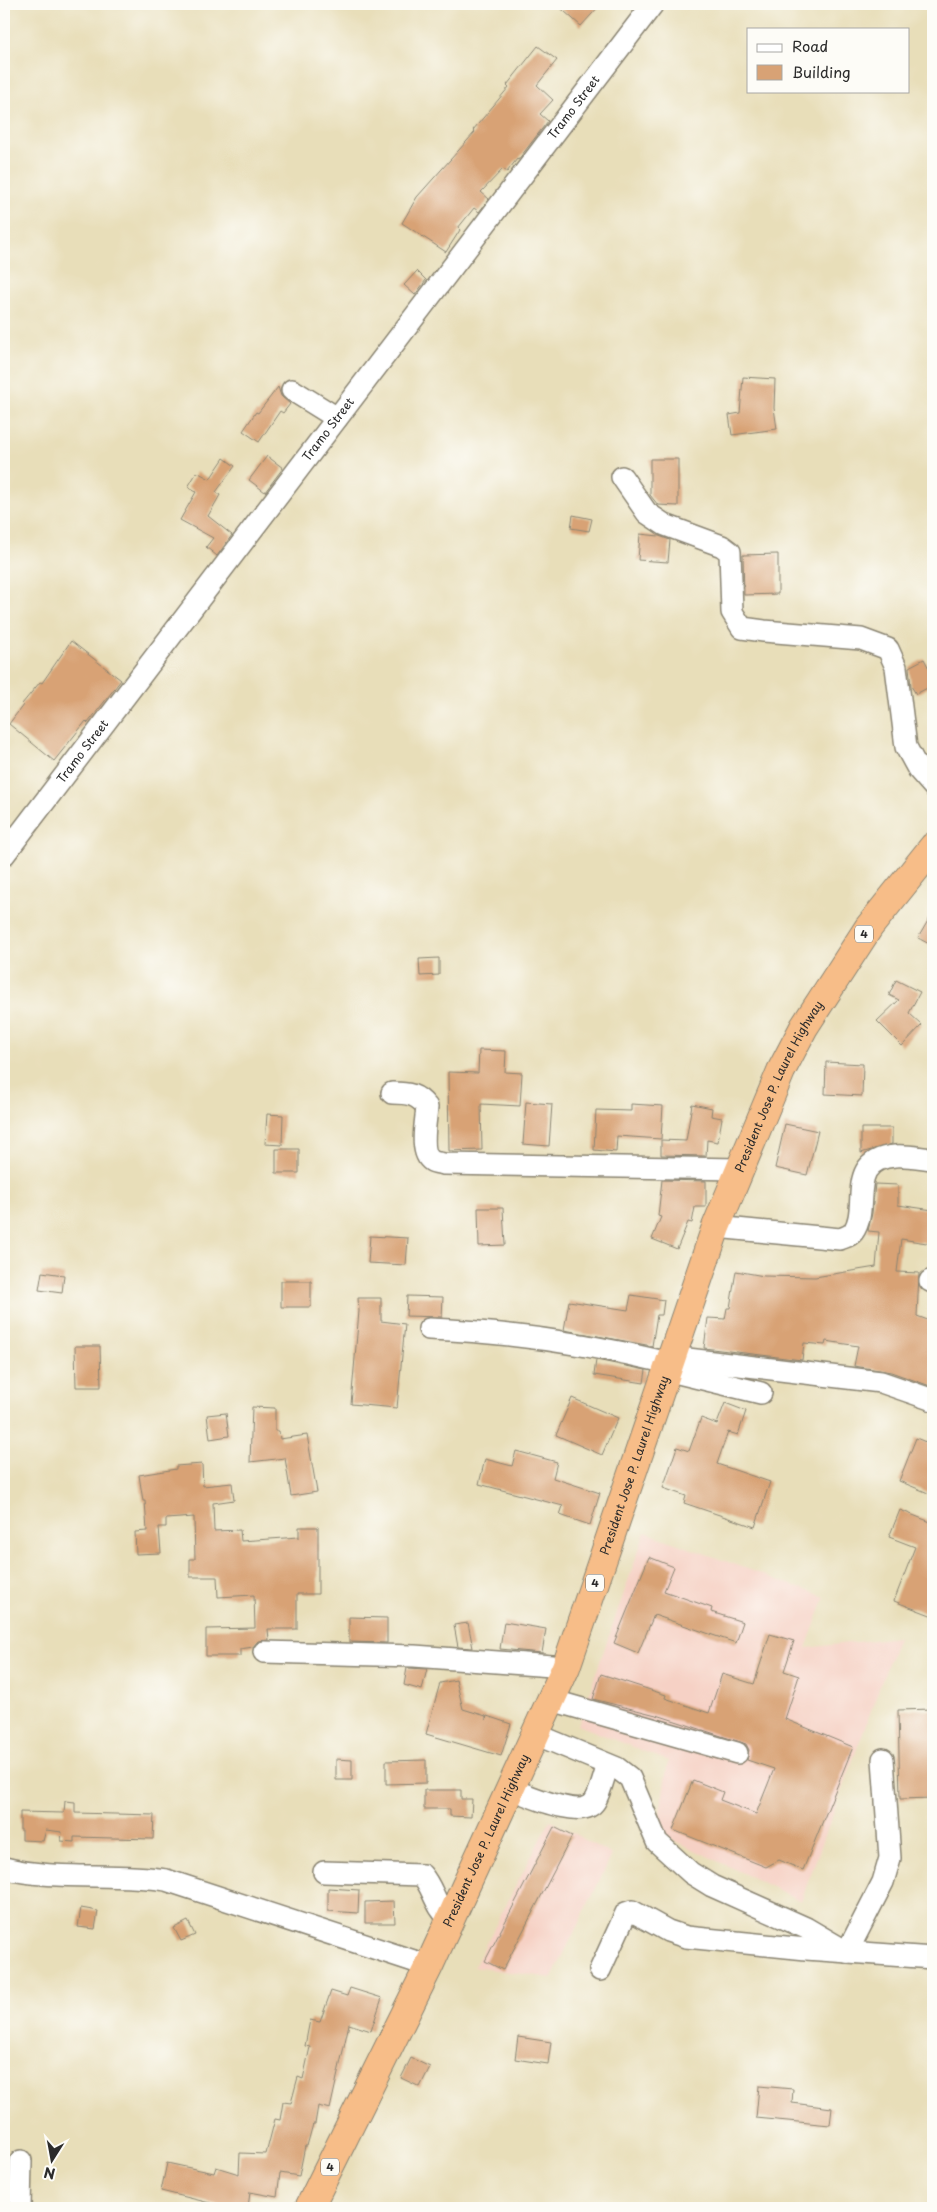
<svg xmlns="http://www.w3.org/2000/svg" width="937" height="2212" font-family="'Playpen Sans',sans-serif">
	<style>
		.built { fill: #f6d1c5 }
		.building { fill: #d8a275 }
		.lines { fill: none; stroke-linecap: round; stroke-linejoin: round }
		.minor-casing { stroke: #8a8472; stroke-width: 24 }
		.highway-casing { stroke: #8a8472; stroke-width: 30 }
		.minor { stroke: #fff; stroke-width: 21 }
		.highway { stroke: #f7bd88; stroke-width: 28 }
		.labels { text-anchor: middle; stroke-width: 4; stroke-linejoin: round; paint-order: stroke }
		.shield { fill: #fdfcf7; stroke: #6a6a68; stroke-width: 1 }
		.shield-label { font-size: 11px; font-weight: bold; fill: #2b2b2b }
		.street-label { font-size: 12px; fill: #2b2b2b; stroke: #fdfcf7 }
	</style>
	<rect width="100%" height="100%" fill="#fdfcf7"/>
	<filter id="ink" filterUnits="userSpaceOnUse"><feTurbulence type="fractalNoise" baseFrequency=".02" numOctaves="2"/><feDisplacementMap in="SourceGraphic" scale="10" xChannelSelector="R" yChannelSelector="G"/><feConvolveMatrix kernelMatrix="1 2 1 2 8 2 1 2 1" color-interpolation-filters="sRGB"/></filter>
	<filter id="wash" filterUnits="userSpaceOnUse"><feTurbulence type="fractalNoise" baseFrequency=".0096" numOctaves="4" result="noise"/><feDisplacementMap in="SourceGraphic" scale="20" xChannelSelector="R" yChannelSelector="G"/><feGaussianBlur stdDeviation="1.12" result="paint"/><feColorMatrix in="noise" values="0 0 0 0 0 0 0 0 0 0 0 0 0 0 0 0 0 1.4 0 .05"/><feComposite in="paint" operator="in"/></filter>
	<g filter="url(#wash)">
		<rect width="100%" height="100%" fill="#e8deb9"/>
		<path class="built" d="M645,1532L825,1597L806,1648L898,1637L801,1901L657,1832L668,1761L578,1725Z
			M550,1820L612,1855L552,1978L474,1967Z"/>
		<g id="blocks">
			<path class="building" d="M556,4H601L581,26Z
				M538,46L557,60L537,85L553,100L540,114L548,121L518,160L517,159L507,172L503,169L481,192L489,199L479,212L474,208L458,228L460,230L446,252L402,223L417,197L475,132L473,130L509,87L507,85Z
				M417,271L426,280L415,295L404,285Z
				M743,377L775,379L774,408L777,429L732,435L729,415L740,413Z
				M278,387L281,396L290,404L283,413L280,411L259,442L243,431L256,412L258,413Z
				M267,456L283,468L265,492L249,480Z
				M224,458L235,466L216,492L220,495L208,516L232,535L217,556L206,547L213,538L180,520L196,492L188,487L197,472L210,479Z
				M650,459H678V506L658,505L650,495Z
				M573,515L592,519L589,531L571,528Z
				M640,534L659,536L670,540L668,562L638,560Z
				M778,554V594L744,595L743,555Z
				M71,641L121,680L88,723L86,721L54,761L9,724L23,705L22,704L40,682L42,683Z
				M924,659L933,676V685L916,694L911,686L909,667Z
				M933,912V946L918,938Z
				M439,958V975L420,976L419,959Z
				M896,980L920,992L909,1013L922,1025L902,1046L877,1021L899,1000L889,995Z
				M479,1050L506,1051L505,1072L522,1073L520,1106L481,1104L482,1150L449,1151L448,1072L478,1073Z
				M826,1062L863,1064L862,1096L825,1094Z
				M526,1102L552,1104L549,1146L523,1144Z
				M631,1104L663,1106L661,1139L617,1136L616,1152L594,1150L596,1110L631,1111Z
				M692,1104L712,1108L711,1116L722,1118L718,1142L707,1140L706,1156L661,1155V1140L686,1141Z
				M267,1114L283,1115L282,1145L265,1144Z
				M785,1124L818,1131L807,1175L775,1168Z
				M861,1128H892V1144L861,1153Z
				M276,1149H299V1173H276Z
				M662,1180L706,1181V1207H695L692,1223L688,1222L677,1249L652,1239L661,1217L658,1216Z
				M875,1184L898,1185V1205L933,1210V1244L901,1239L897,1272L919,1273L917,1316L933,1322V1387L891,1372L854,1366L858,1346L826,1341L825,1345L804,1343L802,1360L704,1348L708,1318L725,1319L727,1308H730L736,1271L764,1276L815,1277L876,1267L879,1232L868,1231L872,1213Z
				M478,1208H503L505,1245L479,1246Z
				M370,1236L408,1238L406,1265L368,1263Z
				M42,1272L64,1275L62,1293L39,1290Z
				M281,1281H311V1307H281Z
				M631,1295L664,1300L662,1315H657L652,1346L564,1330L569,1301L628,1310Z
				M407,1296L443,1297L442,1317L406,1316Z
				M358,1298H381V1321L405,1324L397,1408L351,1404L359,1311Z
				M75,1346H100L101,1387H76Z
				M596,1360L646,1370L644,1383L594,1375Z
				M572,1398L618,1418L602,1455L556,1435Z
				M725,1403L746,1411L738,1435L728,1432L717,1464L770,1482L755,1527L684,1503L686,1496L663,1488L677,1447L689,1451L701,1418L717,1424Z
				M252,1407L275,1408V1431H279L280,1439L307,1435L317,1492L291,1496L285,1458L250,1462Z
				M226,1413L229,1436L210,1439L207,1415Z
				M916,1438L933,1445V1495L899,1481Z
				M516,1451L557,1462L553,1478L600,1493L590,1525L560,1515L563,1506L479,1484L485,1459L512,1466Z
				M202,1464L203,1486L232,1483L234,1500L213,1503L214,1531L240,1530L241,1541L299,1537V1527H318V1594H297V1629H268L269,1640L258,1641L253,1647L240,1649V1656H206V1629L255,1628L254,1595L218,1597L217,1577H190V1559H195L194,1517L166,1519V1527H159L161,1553L136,1554L135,1532L147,1531L145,1501H143L139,1475L176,1469V1466Z
				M900,1510L933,1523V1616L894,1601L915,1547L889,1537Z
				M649,1557L674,1567L664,1591L712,1608L711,1612L743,1622L736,1643L654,1615L638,1653L614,1643Z
				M349,1617L387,1618V1643L349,1642Z
				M504,1622L546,1629L542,1653L500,1649Z
				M468,1623L473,1648L458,1647L454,1625Z
				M770,1634L794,1641L784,1671L799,1676L785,1719L853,1747L803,1870L779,1860L766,1867L673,1830L693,1780L723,1792L720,1800L756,1814L774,1769L747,1760L749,1750L746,1744L660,1716L593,1699L601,1674L666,1695L665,1698L709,1713L722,1674L754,1684Z
				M407,1668L427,1669L422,1690L404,1685Z
				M456,1680L463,1709L486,1716V1720L487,1716L511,1724L501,1756L426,1734L440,1683Z
				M933,1709V1798L900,1799L898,1710Z
				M336,1759L352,1760V1780H336Z
				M426,1760V1783L386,1784V1761Z
				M424,1790H461V1799H472L471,1817L450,1816V1809H424Z
				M65,1801L75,1802V1813L154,1815L153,1839L74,1837V1842L61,1841L62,1832L46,1830L43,1841L22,1840V1830H20V1812L64,1813Z
				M554,1827L572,1836L503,1970L485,1961Z
				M328,1888L359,1890L358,1913L328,1911Z
				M394,1901L395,1923H365V1902Z
				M81,1908L98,1911L95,1929L78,1927Z
				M188,1921L195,1935L181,1941L174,1928Z
				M350,1988L382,1998L371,2031L349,2024L330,2109L318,2106L315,2124H313L307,2146H305L299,2176L280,2173L277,2197L250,2192L248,2208L214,2204L161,2191L167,2163L214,2173L216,2167L239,2174L240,2153L266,2154L275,2119L280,2120L283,2102L291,2103L298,2077L303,2079L310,2047L305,2046L310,2020L320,2022L331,1991L347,1996Z
				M518,2037L551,2042L548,2064L515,2059Z
				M411,2058L430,2067L420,2087L401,2078Z
				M759,2086L793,2089L792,2103L832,2108L830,2125L756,2118Z"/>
		</g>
	</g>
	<g filter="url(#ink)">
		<use href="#blocks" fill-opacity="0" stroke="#8a8472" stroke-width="1"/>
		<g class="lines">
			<g class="minor-casing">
				<g id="minor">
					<path d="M292,390L337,418"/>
					<path d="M622,477L647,513L665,525L722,546L730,552L732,612L742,628L764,631L861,639L888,649L896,667L906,747L918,769L933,786"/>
					<path id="s1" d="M4,855L653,4"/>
					<path d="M392,1093C408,1093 417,1094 427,1107C426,1121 419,1153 432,1161C435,1163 441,1163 444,1164L739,1169"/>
					<path d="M716,1227L840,1239C845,1237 850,1236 853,1232C871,1208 844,1160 895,1156C907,1155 921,1158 933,1159"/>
					<path d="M930,1281L933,1282"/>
					<path d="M429,1329C510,1332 590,1344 669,1363"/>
					<path d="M671,1357L881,1382L933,1400"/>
					<path d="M666,1370L761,1393"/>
					<path d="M264,1652L414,1656L566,1667"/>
					<path d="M551,1700L737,1753"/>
					<path d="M535,1734L617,1768L630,1778L657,1842L691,1873L712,1886L806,1928L847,1952"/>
					<path d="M511,1789C528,1795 583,1821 595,1801C601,1791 604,1776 608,1765"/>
					<path d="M4,1868C55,1881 113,1872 166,1880L429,1966"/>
					<path d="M324,1872L422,1875C434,1889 435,1907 450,1919"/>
					<path d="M847,1952L883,1882L890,1858L883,1759"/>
					<path d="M600,1970L626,1913L632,1911L668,1931L686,1937L806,1949L933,1958"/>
					<path d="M20,2208L21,2161"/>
				</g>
			</g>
			<g class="highway-casing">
				<g id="highway">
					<path id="s2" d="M309,2208L429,1966L566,1667L716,1227L781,1071L804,1027L869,927L933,847"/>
				</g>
			</g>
			<use href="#minor" class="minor"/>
			<use href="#highway" class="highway"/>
		</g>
	</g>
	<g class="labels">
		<g class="shield">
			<rect x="855" y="925.5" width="18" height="17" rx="4"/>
			<rect x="586" y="1574.5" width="18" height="17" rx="4"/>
			<rect x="321" y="2158.5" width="18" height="17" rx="4"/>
		</g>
		<g class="shield-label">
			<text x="864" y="938">4</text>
			<text x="595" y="1587">4</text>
			<text x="330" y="2171">4</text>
		</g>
		<g class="street-label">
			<text dy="4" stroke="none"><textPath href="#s1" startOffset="940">Tramo Street</textPath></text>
			<text dy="4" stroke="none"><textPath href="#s1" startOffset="535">Tramo Street</textPath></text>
			<text dy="4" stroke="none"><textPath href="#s1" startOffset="130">Tramo Street</textPath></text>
			<text dy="4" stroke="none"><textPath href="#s2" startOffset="1218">President Jose P. Laurel Highway</textPath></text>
			<text dy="4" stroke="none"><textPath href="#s2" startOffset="812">President Jose P. Laurel Highway</textPath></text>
			<text dy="4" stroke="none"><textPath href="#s2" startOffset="408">President Jose P. Laurel Highway</textPath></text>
		</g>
	</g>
	<rect width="937" height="2212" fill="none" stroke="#fdfcf7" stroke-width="20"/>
	<rect x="747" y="28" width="162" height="65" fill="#fdfcf7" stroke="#a9a8a5"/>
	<rect x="757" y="44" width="25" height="8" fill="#ffffff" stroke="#a9a8a5"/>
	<text x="792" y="52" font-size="15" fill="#2b2b2b">Road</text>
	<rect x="757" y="65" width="25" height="15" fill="#d8a275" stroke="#a9a8a5"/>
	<text x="792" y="78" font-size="15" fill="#2b2b2b">Building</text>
	<g transform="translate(52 2160) rotate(191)" stroke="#fdfcf7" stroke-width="4" paint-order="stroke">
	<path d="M0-4L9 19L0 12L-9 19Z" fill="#2b2b2b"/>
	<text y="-8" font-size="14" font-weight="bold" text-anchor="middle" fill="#2b2b2b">N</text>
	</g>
</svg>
